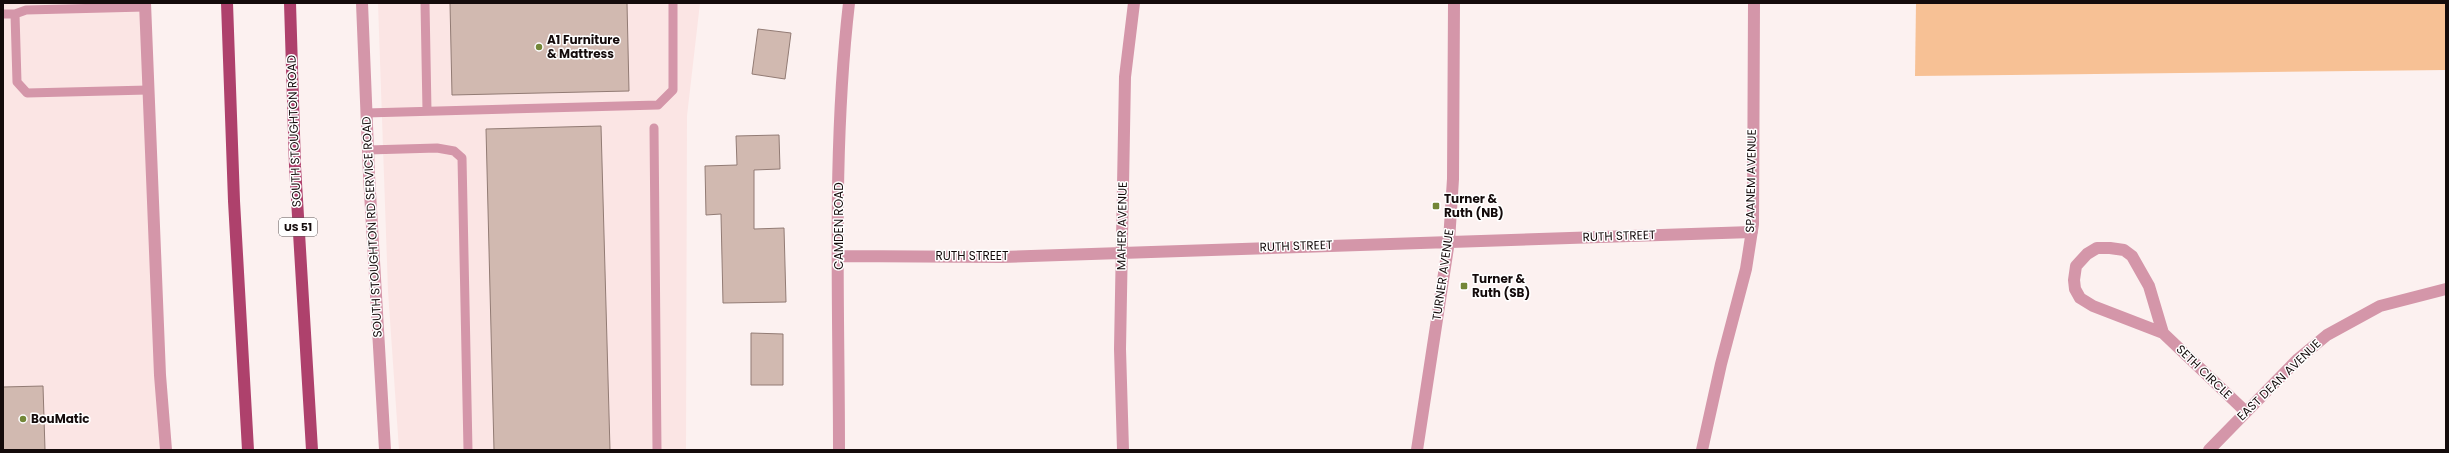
<svg xmlns="http://www.w3.org/2000/svg" width="2449" height="453" font-family="Poppins,sans-serif">
	<style>
		.built { fill: #fbe5e4 }
		.green { fill: #f7c195 }
		.building { fill: #d1b9b0; stroke: #927b74 }
		.lines { fill: none; stroke-linecap: round; stroke-linejoin: round }
		.service { stroke: #d496a9; stroke-width: 9 }
		.minor { stroke: #d496a9; stroke-width: 12 }
		.tertiary { stroke: #d496a9; stroke-width: 12 }
		.primary { stroke: #ae416c; stroke-width: 12 }
		.poi-dot { fill: #738738; stroke: #fff; stroke-width: 1.5 }
		.labels { text-anchor: middle; stroke-width: 3; stroke-linejoin: round; paint-order: stroke }
		.shield { fill: #fff; stroke: #5a5454; stroke-width: 1 }
		.shield-label { font-size: 11px; font-weight: bold; fill: #140b0b }
		.poi-label { font-size: 12px; font-weight: bold; fill: #140b0b; stroke: #fff; text-anchor: start }
		.street-label { font-size: 12px; fill: #140b0b; stroke: #fff }
	</style>
	<rect width="100%" height="100%" fill="#fcf1f0"/>
	<path class="built" d="M3,3H145L166,450H3Z
		M378,3H700L687,116L686,450H399L388,291Z"/>
	<path class="green" d="M1916,3H2446V70L1915,76Z"/>
	<path class="building" d="M450,3H627L629,91L452,95Z
		M758,29L791,33L785,79L752,74Z
		M601,126L610,450H494L486,129Z
		M779,135L780,169L754,170V229L784,228L786,302L723,303L721,214L706,215L705,166L737,165L736,136Z
		M751,333L783,334V385H751Z
		M43,386L45,450H3V387Z"/>
	<g class="lines">
		<path class="service" d="M425,3L427,111
			M145,7L26,10L15,14L17,82L27,93L148,90
			M3,14H15
			M366,113L658,105L673,90V3
			M654,128L657,450
			M368,150L437,148L454,151L462,158L468,450"/>
		<path class="minor" d="M839,256L1001,257L1752,232
			M2163,333L2149,286L2132,256L2124,250L2110,248H2097L2087,254L2076,266L2074,280L2075,289L2080,298L2093,306L2163,333L2245,411
			M839,450C839,301 832,151 849,3
			M1123,450L1120,349L1125,77L1134,3
			M1417,450L1449,241L1453,179L1454,3
			M1702,450L1721,364L1746,269L1753,224L1754,3
			M2209,450L2298,359L2327,335L2380,306L2446,289"/>
		<path class="tertiary" d="M145,3L160,375L166,450
			M362,3L369,175L385,450"/>
		<path class="primary" d="M227,3L234,201L248,450
			M290,3L295,166L312,450"/>
	</g>
	<g class="poi-dot">
		<circle cx="539" cy="47" r="4"/>
		<rect x="1432" y="202" width="8" height="8" rx="2"/>
		<rect x="1460" y="282" width="8" height="8" rx="2"/>
		<circle cx="23" cy="419" r="4"/>
	</g>
	<g class="labels">
		<rect class="shield" x="279" y="218" width="38" height="18" rx="3"/>
		<g class="shield-label">
			<text x="298" y="231">US 51</text>
		</g>
		<g class="poi-label">
			<text x="547" y="44">A1 Furniture<tspan x="547" dy="14">&amp; Mattress</tspan></text>
			<text x="1444" y="203">Turner &amp;<tspan x="1444" dy="14">Ruth (NB)</tspan></text>
			<text x="1472" y="283">Turner &amp;<tspan x="1472" dy="14">Ruth (SB)</tspan></text>
			<text x="31" y="423">BouMatic</text>
		</g>
		<g class="street-label">
			<text transform="translate(294 131) rotate(-92)" y="4">SOUTH STOUGHTON ROAD</text>
			<text transform="translate(1751 181) rotate(-89)" y="4">SPAANEM AVENUE</text>
			<text transform="translate(839 226) rotate(-90)" y="4">CAMDEN ROAD</text>
			<text transform="translate(1122 226) rotate(-89)" y="4">MAHER AVENUE</text>
			<text transform="translate(372 227) rotate(-93)" y="4">SOUTH STOUGHTON RD SERVICE ROAD</text>
			<text transform="translate(1619 236) rotate(-2)" y="4">RUTH STREET</text>
			<text transform="translate(1296 246) rotate(-2)" y="4">RUTH STREET</text>
			<text x="972" y="260">RUTH STREET</text>
			<text transform="translate(1443 275) rotate(-82)" y="4">TURNER AVENUE</text>
			<text transform="translate(2204 372) rotate(44)" y="4">SETH CIRCLE</text>
			<text transform="translate(2279 380) rotate(-44)" y="4">EAST DEAN AVENUE</text>
		</g>
	</g>
	<rect width="2449" height="453" fill="none" stroke="#140b0b" stroke-width="8"/>
</svg>
